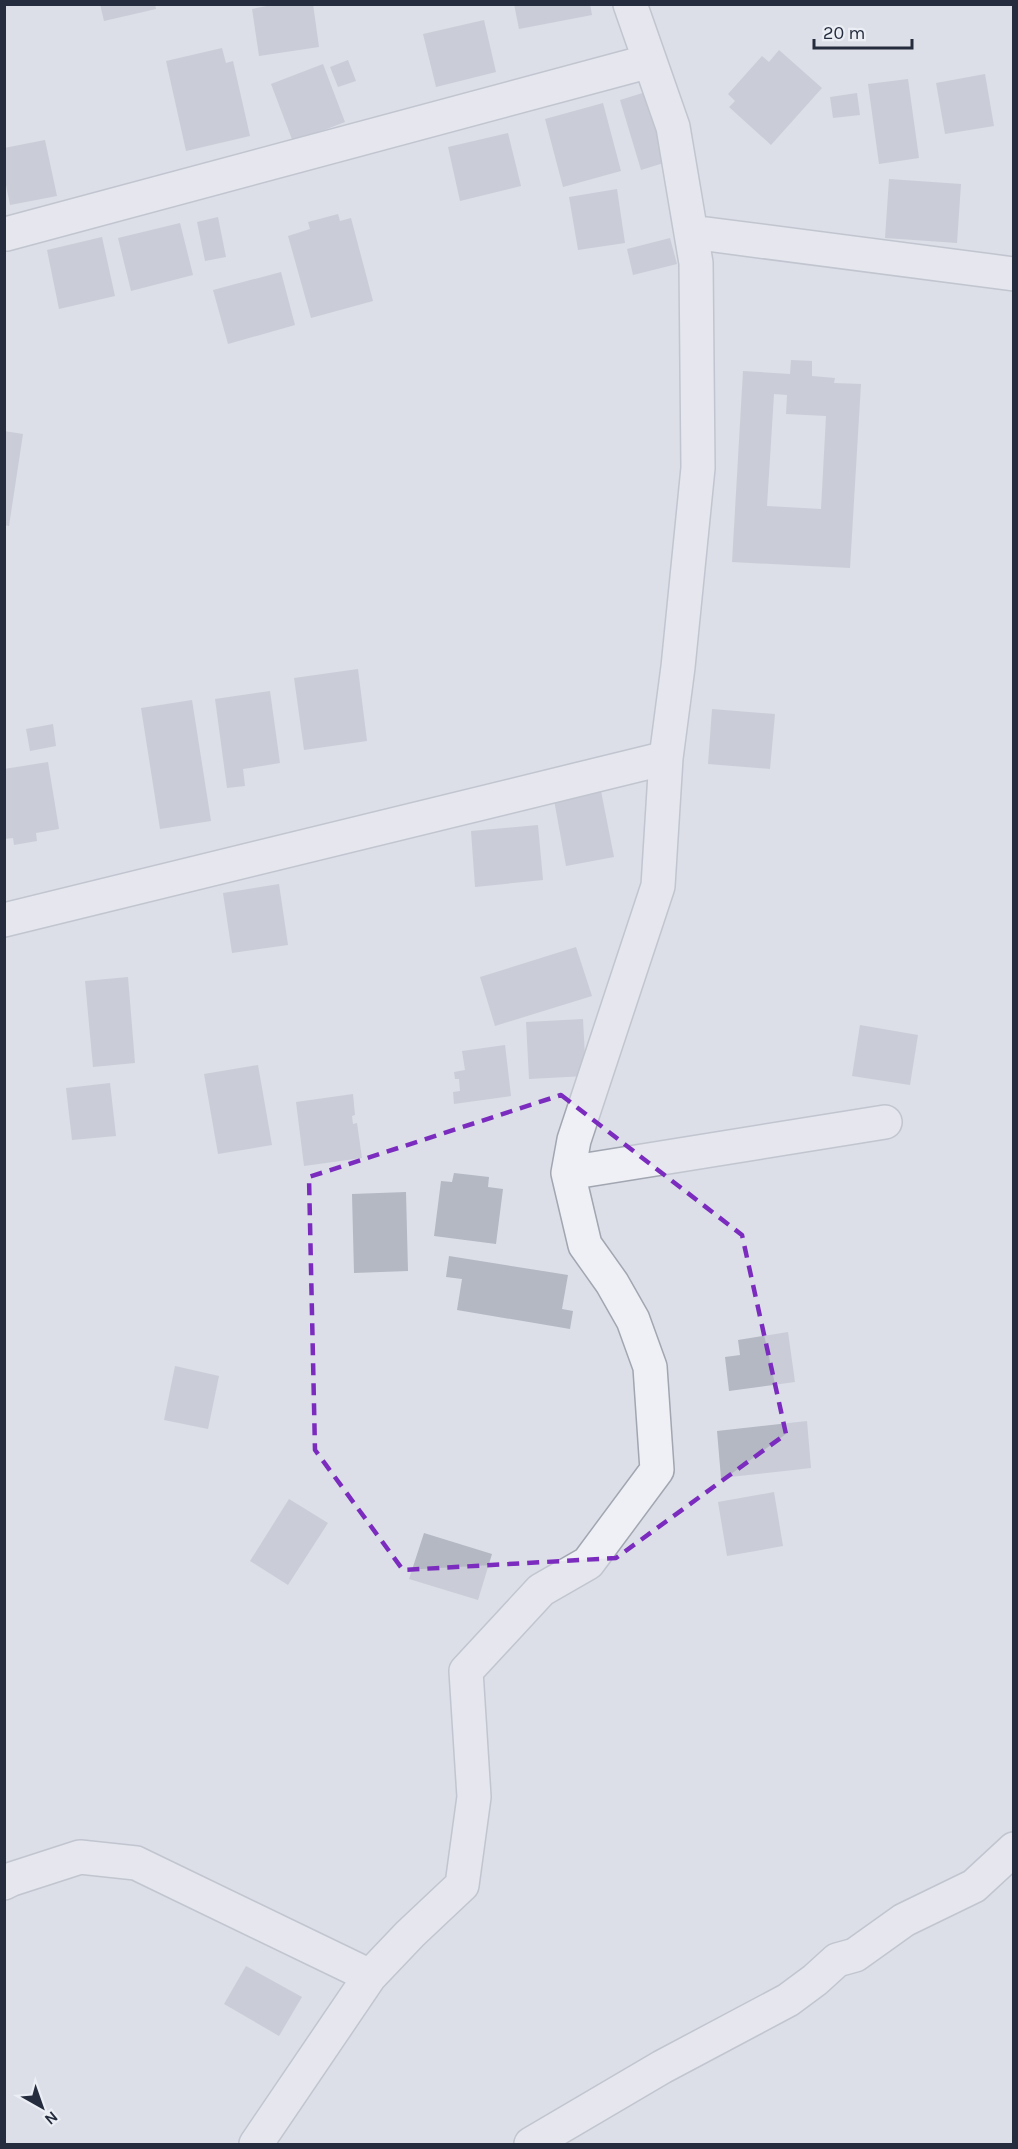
<svg xmlns="http://www.w3.org/2000/svg" width="1018" height="2149" font-family="Karla,sans-serif">
	<style>
		.building { fill: #b3b8c3; fill-rule: evenodd }
		.lines { fill: none; stroke-linecap: round; stroke-linejoin: round }
		.minor-casing { stroke: #a1a6b1; stroke-width: 36 }
		.minor { stroke: #eff0f5; stroke-width: 33 }
		.marked { fill: none; stroke: #7b2cbf; stroke-width: 4.5; stroke-dasharray: 12 8; stroke-linejoin: round }
	</style>
	<rect width="100%" height="100%" fill="#dcdfe7"/>
	<path class="building" d="M100,4H155L156,9L104,21Z
		M277,4H313L319,47L259,56L252,9Z
		M514,4H590L592,15L519,29Z
		M484,20L496,72L436,87L423,34Z
		M222,48L226,63L233,61L250,136L186,151L166,61Z
		M779,50L822,88L771,145L729,107L735,101L728,94L762,56L769,62Z
		M348,60L356,81L338,87L330,67Z
		M323,64L345,122L293,142L271,84Z
		M985,74L994,126L945,134L936,83Z
		M908,79L919,158L879,164L868,84Z
		M649,91L670,161L641,170L620,100Z
		M857,93L860,115L833,118L830,97Z
		M603,103L621,171L563,187L545,119Z
		M508,133L521,186L460,201L448,147Z
		M45,140L57,196L10,205L4,175V148Z
		M889,179L961,184L957,243L885,238Z
		M617,189L625,243L578,250L569,197Z
		M338,214L340,221L351,218L373,301L311,318L288,236L310,229L308,222Z
		M218,217L226,257L205,261L197,222Z
		M180,223L193,275L131,291L118,238Z
		M102,237L115,296L59,309L47,250Z
		M670,238L677,264L633,275L627,249Z
		M281,272L295,325L228,344L213,290Z
		M791,360L812,361V376L835,378L834,383L861,384L850,568L732,562L743,371L790,374ZM774,394L787,395L786,414L826,416L821,509L767,506Z
		M4,431L23,434L9,526L4,525Z
		M358,669L367,741L304,750L294,678Z
		M270,691L280,763L243,769L245,786L227,788L215,699Z
		M192,700L211,821L160,829L141,708Z
		M712,709L775,714L770,769L708,764Z
		M53,724L56,746L30,751L26,729Z
		M48,762L59,829L36,833L37,841L14,845L13,838L4,839V769Z
		M601,791L614,857L566,866L554,800Z
		M538,825L543,880L475,887L471,831Z
		M279,884L288,945L232,953L223,893Z
		M576,947L592,996L495,1026L480,977Z
		M128,977L135,1063L93,1067L85,981Z
		M583,1019L586,1076L529,1079L526,1022Z
		M860,1025L918,1035L910,1085L852,1076Z
		M505,1045L511,1096L454,1104L453,1092L460,1091L459,1079H455L454,1072L465,1070L462,1051Z
		M258,1065L272,1145L218,1154L204,1074Z
		M110,1083L116,1136L72,1140L66,1088Z
		M353,1094L355,1115L352,1116L353,1124L357,1123L362,1158L304,1166L296,1102Z
		M454,1173L489,1177L488,1187L503,1189L496,1244L434,1236L441,1181L452,1182Z
		M406,1192L408,1271L354,1273L352,1194Z
		M449,1256L568,1275L562,1309L573,1311L570,1329L457,1310L462,1279L446,1277Z
		M788,1332L795,1382L729,1391L725,1357L740,1355L738,1340Z
		M175,1366L219,1376L208,1429L164,1420Z
		M807,1421L811,1468L721,1478L717,1431Z
		M774,1492L783,1546L727,1556L718,1502Z
		M289,1499L328,1523L288,1585L250,1561Z
		M424,1533L492,1554L478,1600L409,1579Z
		M246,1966L302,1997L279,2036L224,2004Z"/>
	<g class="lines">
		<g class="minor-casing">
			<path id="minor" d="M691,232L1014,274
				M6,234L650,61
				M4,920L666,758
				M568,1173L885,1122
				M4,1883L12,1879L80,1857L136,1863L370,1976
				M256,2144L370,1976L410,1934L462,1885L474,1797L466,1671L541,1590L588,1563L657,1470L650,1367L633,1320L612,1283L585,1245L568,1173L574,1140L658,886L666,758L678,667L698,468L696,263L673,127L630,4
				M531,2144L662,2067L788,2000L815,1980L837,1960L855,1955L904,1920L974,1886L1014,1849"/>
		</g>
		<use href="#minor" class="minor"/>
	</g>
	<path d="M0 0H1018V2149H0ZM561,1095L742,1235L786,1434L616,1558L403,1570L315,1450L309,1177Z" fill="#dcdfe7" fill-opacity=".55" fill-rule="evenodd"/>
	<path class="marked" d="M561,1095L742,1235L786,1434L616,1558L403,1570L315,1450L309,1177Z"/>
	<rect width="1018" height="2149" fill="none" stroke="#252c3d" stroke-width="12"/>
	<g transform="translate(42 2107) rotate(140)" stroke="#ebeef4" stroke-width="4.5" paint-order="stroke">
	<path d="M0-4.5L10 22L0 15L-10 22Z" fill="#252c3d"/>
	<text y="-9" font-size="16" font-weight="bold" text-anchor="middle" fill="#252c3d">N</text>
	</g>
	<path d="M814 39v9h98v-9" fill="none" stroke="#252c3d" stroke-width="3"/>
	<text x="823" y="39" font-size="18" fill="#252c3d" stroke="#ebeef4" stroke-width="4.5" paint-order="stroke">20 m</text>
</svg>
